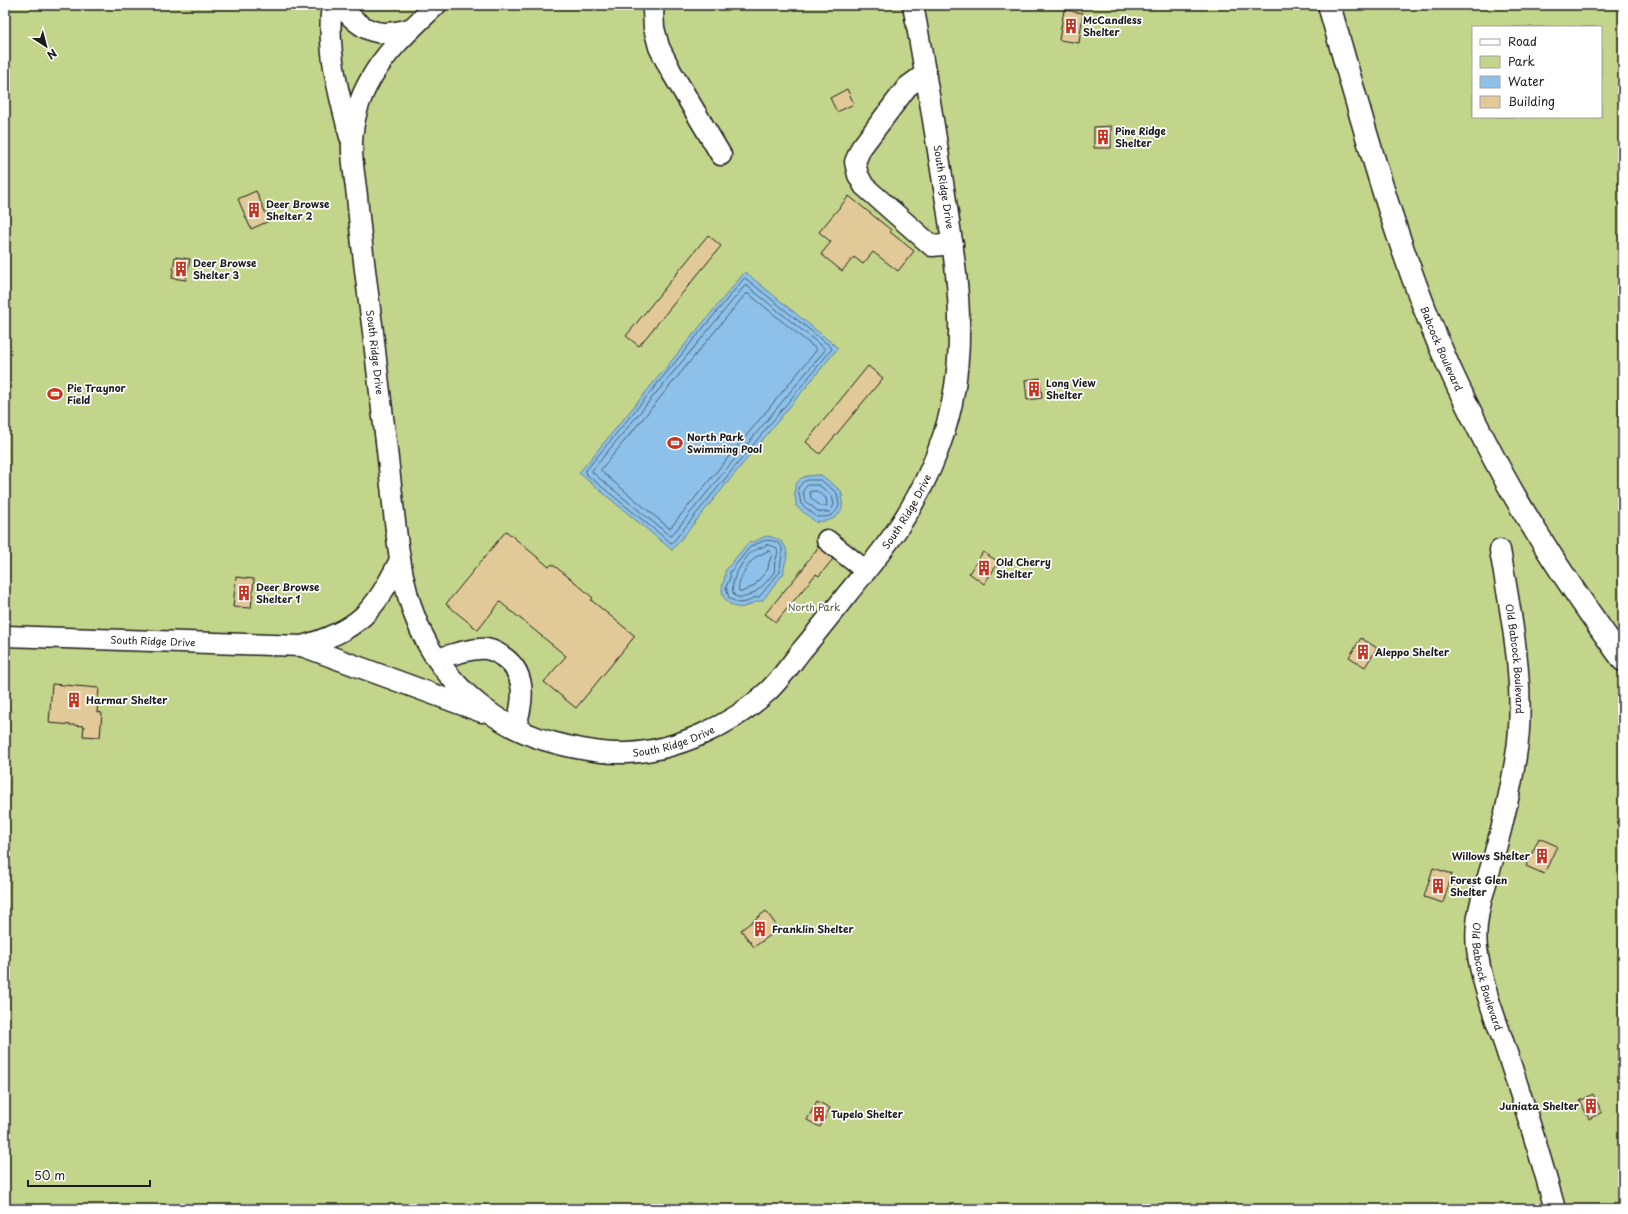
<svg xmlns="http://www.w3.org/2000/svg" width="1628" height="1214" font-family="'Playpen Sans',sans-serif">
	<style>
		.green { fill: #c3d58a; stroke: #707853; fill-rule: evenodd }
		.water { fill: #8dc1ea; stroke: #607f98 }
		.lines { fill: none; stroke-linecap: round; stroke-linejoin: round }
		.shore { stroke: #495e6e; stroke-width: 1 }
		.building { fill: #e2c998; stroke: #1c1c1c }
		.minor-casing { stroke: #1c1c1c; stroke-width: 23 }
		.major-casing { stroke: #1c1c1c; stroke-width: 25 }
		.minor { stroke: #fff; stroke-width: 20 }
		.major { stroke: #fff; stroke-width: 22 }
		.labels { text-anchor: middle; stroke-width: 3.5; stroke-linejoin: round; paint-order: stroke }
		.poi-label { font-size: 10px; font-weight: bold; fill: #1c1c1c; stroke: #fff; text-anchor: start }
		.street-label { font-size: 10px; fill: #1c1c1c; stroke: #fff }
		.park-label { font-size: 10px; fill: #565d42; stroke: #fff }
	</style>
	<rect width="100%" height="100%" fill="#fff"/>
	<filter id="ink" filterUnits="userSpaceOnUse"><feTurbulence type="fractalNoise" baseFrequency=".025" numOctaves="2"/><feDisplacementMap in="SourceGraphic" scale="8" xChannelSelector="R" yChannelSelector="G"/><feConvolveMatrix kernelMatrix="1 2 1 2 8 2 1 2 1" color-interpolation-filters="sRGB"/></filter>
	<g filter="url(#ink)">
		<path class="green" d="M5,5H1623V1209H5ZM1473,27H1601V117H1473Z"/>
		<path class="water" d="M745,272L838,348L672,550L579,473Z
			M820,474L842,492L841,494L843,496L841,497C847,513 832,523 818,521L817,523L795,505L797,503L795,501L796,500C793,491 794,481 804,477C808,475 813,476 817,475L819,476Z
			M766,536C776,537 787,542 787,554C787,562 783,565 784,573L762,601C755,601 753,604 747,606C735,611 723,602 722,590C722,583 726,578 725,571L748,543L754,542Z"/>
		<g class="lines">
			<path class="shore" d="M745,278L831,347L832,349L673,542L671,543L586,474L585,472Z
				M746,285L824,348L825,350L672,535L670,536L593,473L592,471Z
				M746,294H749L816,349V351L671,527L669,528L602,472L601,470Z
				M808,480H821L837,493L839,505C835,517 828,517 817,517L801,504L798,488L803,482Z
				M808,485H819L832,496L834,504L832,509L829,512H819L805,501L803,491Z
				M812,491H817L826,498L827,506H820L811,498L810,492Z
				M766,540C792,541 779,558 780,572L759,597L753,598L747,602L738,603L729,598L726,587L730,578V572L750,547Z
				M767,545C781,546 778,553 775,562C774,566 775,569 774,572C767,583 748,603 735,596C726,586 743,559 752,552C756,549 763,547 767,545Z
				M768,551L771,552L772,555L769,562L768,569L754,586L742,592L739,591C736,583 749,562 756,557C759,555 764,553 768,551Z"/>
		</g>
		<path class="building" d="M1064,10L1083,13L1079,43L1059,40Z
			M847,89L854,104L837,112L830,98Z
			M1111,126V148H1094V127Z
			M256,191L269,221L251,229L238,199Z
			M849,196L891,230L890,232L914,251L898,271L873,252L863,264L854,257L842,271L821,254L831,242L819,232Z
			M708,235L721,246L639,346L626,336Z
			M175,257L190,259L186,280L172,278Z
			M868,366L883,378L820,454L806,442Z
			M1040,378L1042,398L1027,400L1025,380Z
			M506,531L549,567L552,564L576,583L593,598L591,600L635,636L576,708L544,682L566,656L500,602L478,630L446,604Z
			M819,547L833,559L819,576L816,574L776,622L765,614L806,565L805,564Z
			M983,552L999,562L984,584L969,573Z
			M236,577L254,579L251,608L233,607Z
			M1361,638L1377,648L1365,667L1349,657Z
			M52,684L99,688L97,712L102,713L100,737L83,736L84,726L49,723Z
			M1539,838L1557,846L1544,874L1526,866Z
			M1433,868L1452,874L1443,903L1424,897Z
			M766,911L779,929L754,947L741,930Z
			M1593,1094L1602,1112L1589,1119L1580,1101Z
			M817,1101L830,1108L820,1127L807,1120Z"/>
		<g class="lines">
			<g class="minor-casing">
				<g id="minor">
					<path d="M332,5C326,47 339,96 350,137"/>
					<path d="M340,5C362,32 379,39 412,28"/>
					<path id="s1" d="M436,5C412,28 386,51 370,80C359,99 353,121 352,142C351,159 355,178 357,196C361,242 367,287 373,332C378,381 385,429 390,477C397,535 399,594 428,645C455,692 502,730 555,743C578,749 603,754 627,753C676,751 732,725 767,692C780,680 791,664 802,650C818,631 833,612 848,593C865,572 883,551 898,528C923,491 943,446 952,403C968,326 954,252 942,176C933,119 924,62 913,5"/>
					<path d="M655,5L653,11L654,28L659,47L671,71L721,155"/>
					<path d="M926,73L907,87L861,148L855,162L858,175L864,186L932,246L953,244"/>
					<path d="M827,540L866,571"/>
					<path id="s2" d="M1500,550C1511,615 1527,690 1516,756C1511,788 1504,820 1495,852C1487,883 1473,916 1477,948C1481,985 1497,1021 1508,1056C1525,1107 1541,1158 1555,1209"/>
					<path id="s3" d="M5,636L302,646C359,630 374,612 400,560"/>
					<path d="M302,646L482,712"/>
					<path d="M437,659C450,655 465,650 479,649C487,648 495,651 502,656C528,673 524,702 515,728"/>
				</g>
			</g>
			<g class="major-casing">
				<g id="major">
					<path id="s4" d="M1329,5C1364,127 1397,251 1449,367C1477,428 1508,489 1545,546C1569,585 1596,622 1623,660"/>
				</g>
			</g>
			<use href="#minor" class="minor"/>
			<use href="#major" class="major"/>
		</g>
	</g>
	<defs>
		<g id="building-bare" transform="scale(1.2)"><path d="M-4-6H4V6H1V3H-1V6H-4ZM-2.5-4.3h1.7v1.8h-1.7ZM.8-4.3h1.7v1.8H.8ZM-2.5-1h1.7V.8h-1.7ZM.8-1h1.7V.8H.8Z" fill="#c8321e" stroke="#fff" stroke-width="2.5" paint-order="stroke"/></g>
		<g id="stadium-bare" transform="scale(1.2)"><path d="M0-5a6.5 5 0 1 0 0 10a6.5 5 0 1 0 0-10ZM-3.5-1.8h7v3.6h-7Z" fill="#c8321e" stroke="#fff" stroke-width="2.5" paint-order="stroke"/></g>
	</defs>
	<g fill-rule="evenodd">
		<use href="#building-bare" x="1071" y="26"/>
		<use href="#building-bare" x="1103" y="137"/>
		<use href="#building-bare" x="254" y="210"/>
		<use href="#building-bare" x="181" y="269"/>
		<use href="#building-bare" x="1034" y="389"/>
		<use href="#stadium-bare" x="55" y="394"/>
		<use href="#stadium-bare" x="675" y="443"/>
		<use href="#building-bare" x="984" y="568"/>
		<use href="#building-bare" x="244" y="593"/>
		<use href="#building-bare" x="1363" y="652"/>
		<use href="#building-bare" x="74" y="700"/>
		<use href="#building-bare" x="1542" y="856"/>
		<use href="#building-bare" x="1438" y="886"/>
		<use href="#building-bare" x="760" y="929"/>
		<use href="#building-bare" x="1591" y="1106"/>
		<use href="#building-bare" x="819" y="1114"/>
	</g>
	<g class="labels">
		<g class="poi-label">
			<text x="1083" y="24">McCandless<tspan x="1083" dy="12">Shelter</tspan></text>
			<text x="1115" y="135">Pine Ridge<tspan x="1115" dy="12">Shelter</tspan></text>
			<text x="266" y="208">Deer Browse<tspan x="266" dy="12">Shelter 2</tspan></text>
			<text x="193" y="267">Deer Browse<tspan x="193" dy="12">Shelter 3</tspan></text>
			<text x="1046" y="387">Long View<tspan x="1046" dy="12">Shelter</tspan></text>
			<text x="67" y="392">Pie Traynor<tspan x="67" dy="12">Field</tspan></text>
			<text x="687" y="441">North Park<tspan x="687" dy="12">Swimming Pool</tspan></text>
			<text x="996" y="566">Old Cherry<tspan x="996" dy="12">Shelter</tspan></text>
			<text x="256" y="591">Deer Browse<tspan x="256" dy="12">Shelter 1</tspan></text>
			<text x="1375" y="656">Aleppo Shelter</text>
			<text x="86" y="704">Harmar Shelter</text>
			<text x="1530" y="860" text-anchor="end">Willows Shelter</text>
			<text x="1450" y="884">Forest Glen<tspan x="1450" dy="12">Shelter</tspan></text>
			<text x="772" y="933">Franklin Shelter</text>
			<text x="1579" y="1110" text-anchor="end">Juniata Shelter</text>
			<text x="831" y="1118">Tupelo Shelter</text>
		</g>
		<g class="street-label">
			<text transform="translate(944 187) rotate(81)" y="4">South Ridge Drive</text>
			<text dy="4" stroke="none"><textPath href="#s4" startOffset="362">Babcock Boulevard</textPath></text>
			<text dy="4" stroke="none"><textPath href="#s1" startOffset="377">South Ridge Drive</textPath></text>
			<text dy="4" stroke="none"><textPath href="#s1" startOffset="1298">South Ridge Drive</textPath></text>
			<text dy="4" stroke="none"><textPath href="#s3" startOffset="148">South Ridge Drive</textPath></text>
			<text dy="4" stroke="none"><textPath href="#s2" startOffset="110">Old Babcock Boulevard</textPath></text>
			<text dy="4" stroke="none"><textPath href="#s1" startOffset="962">South Ridge Drive</textPath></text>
			<text dy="4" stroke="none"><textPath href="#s2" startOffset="434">Old Babcock Boulevard</textPath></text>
		</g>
		<g class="park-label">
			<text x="814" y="611">North Park</text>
		</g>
	</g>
	<rect width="1628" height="1214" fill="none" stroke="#fff" stroke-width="20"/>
	<rect x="10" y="10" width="1608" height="1194" fill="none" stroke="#1c1c1c" stroke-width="1.5" filter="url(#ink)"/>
	<rect x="1472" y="26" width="130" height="92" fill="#ffffff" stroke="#a4a4a4"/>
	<rect x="1480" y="39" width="20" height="6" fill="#ffffff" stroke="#a4a4a4"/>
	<text x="1508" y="46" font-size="12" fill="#1c1c1c">Road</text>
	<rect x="1480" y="56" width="20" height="12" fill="#c3d58a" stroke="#a4a4a4"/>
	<text x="1508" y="66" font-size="12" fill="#1c1c1c">Park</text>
	<rect x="1480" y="76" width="20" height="12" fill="#8dc1ea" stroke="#a4a4a4"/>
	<text x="1508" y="86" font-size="12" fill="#1c1c1c">Water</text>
	<rect x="1480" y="96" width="20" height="12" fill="#e2c998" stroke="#a4a4a4"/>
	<text x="1508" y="106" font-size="12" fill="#1c1c1c">Building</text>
	<g transform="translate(46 46) rotate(144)" stroke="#ffffff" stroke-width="3" paint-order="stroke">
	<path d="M0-3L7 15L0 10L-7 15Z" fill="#1c1c1c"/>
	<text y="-6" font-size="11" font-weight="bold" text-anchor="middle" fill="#1c1c1c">N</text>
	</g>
	<path d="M28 1180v6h122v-6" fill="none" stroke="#1c1c1c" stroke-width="2"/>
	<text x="34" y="1180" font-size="12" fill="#1c1c1c" stroke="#ffffff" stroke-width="3" paint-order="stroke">50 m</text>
</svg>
